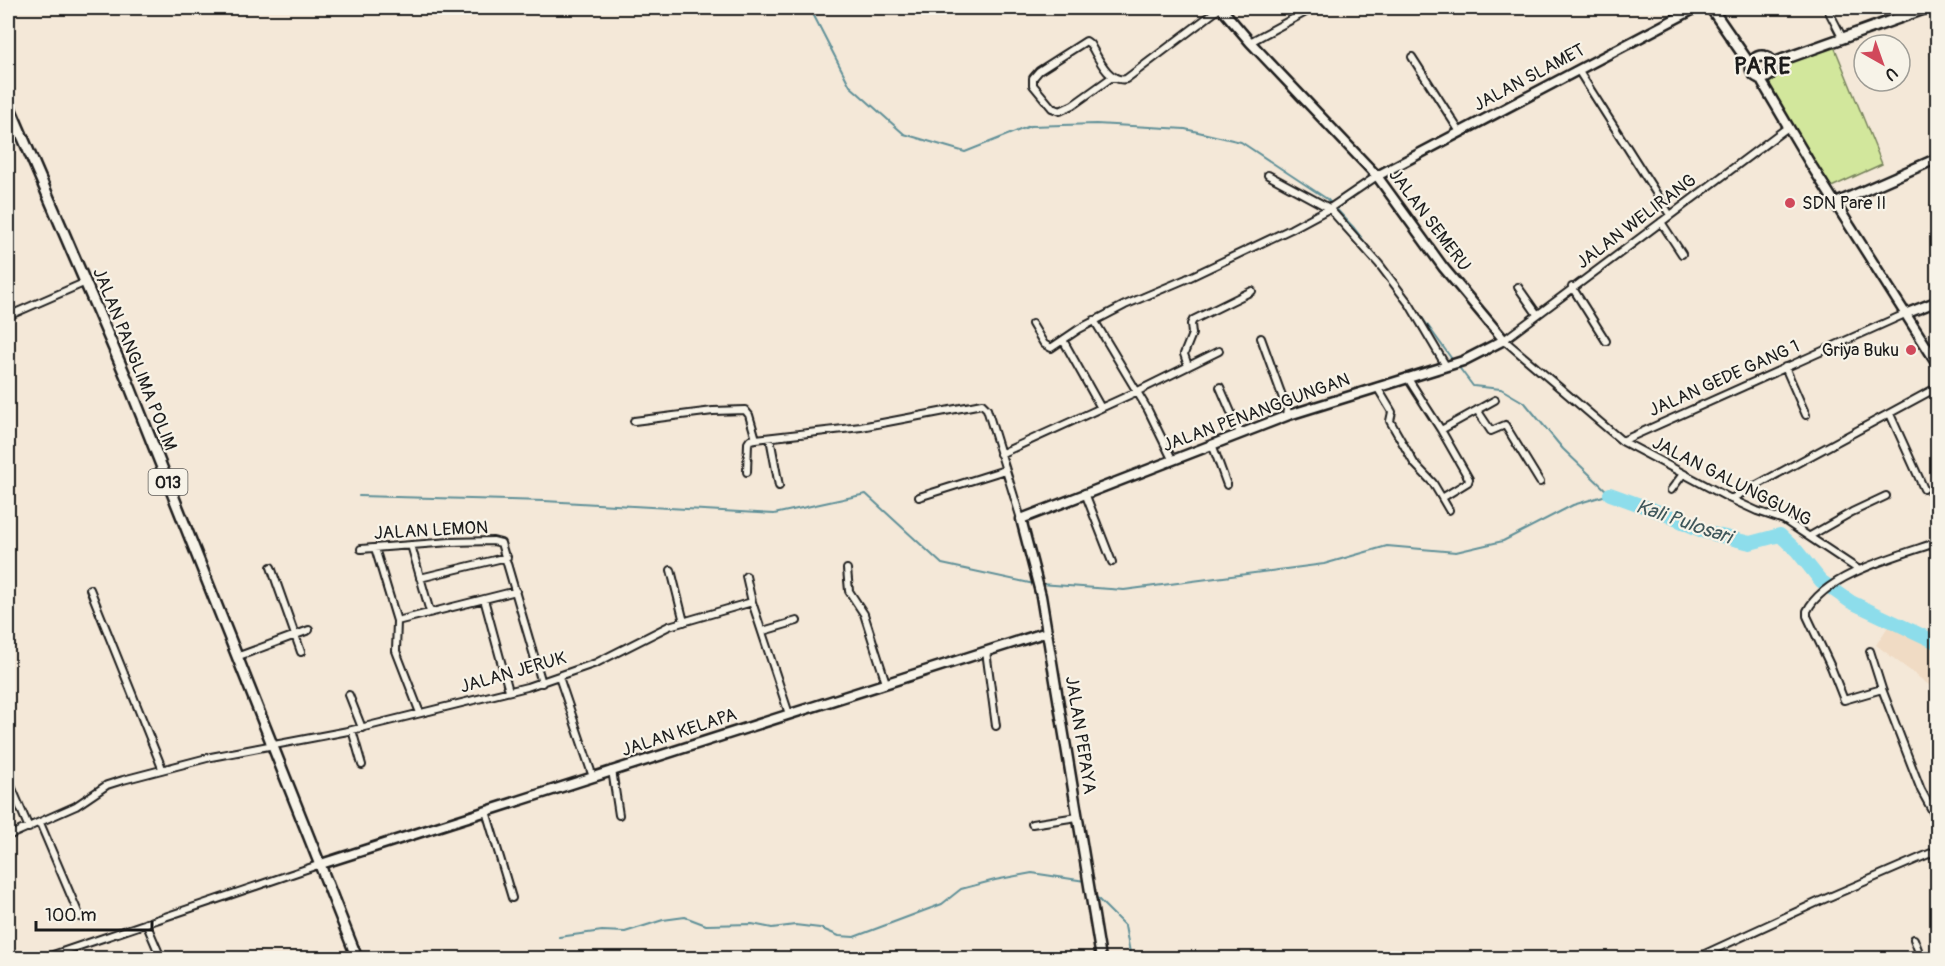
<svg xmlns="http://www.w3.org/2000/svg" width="1945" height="966" font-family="Pangolin,sans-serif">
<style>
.built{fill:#f0dbc4}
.green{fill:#d2e79c;stroke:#77825c;stroke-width:1.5}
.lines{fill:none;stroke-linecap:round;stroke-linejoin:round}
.stream{stroke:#609098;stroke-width:2}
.river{stroke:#8dddeb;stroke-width:14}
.street-casing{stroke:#1c1c1c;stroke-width:10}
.secondary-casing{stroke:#1c1c1c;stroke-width:13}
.primary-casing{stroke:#1c1c1c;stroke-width:14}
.street{stroke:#f7f3e8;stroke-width:6}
.secondary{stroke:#f7f3e8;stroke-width:8}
.primary{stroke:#f7f3e8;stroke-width:9}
.poi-dot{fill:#d1495b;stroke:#f7f3e8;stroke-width:2}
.labels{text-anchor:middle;stroke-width:4.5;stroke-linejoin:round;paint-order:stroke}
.shield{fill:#f7f3e8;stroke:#5e5c59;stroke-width:1.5}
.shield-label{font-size:16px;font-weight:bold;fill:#1c1c1c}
.street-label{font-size:18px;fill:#1c1c1c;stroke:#f7f3e8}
.poi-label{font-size:18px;fill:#1c1c1c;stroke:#f7f3e8;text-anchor:start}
.water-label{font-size:20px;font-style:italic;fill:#3e565a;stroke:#f7f3e8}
.district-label{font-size:24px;font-weight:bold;letter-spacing:1.5px;fill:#1c1c1c;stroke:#f7f3e8}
</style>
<rect width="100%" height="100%" fill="#f4e8d8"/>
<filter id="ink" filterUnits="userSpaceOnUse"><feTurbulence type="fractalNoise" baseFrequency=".0167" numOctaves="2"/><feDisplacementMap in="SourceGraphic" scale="12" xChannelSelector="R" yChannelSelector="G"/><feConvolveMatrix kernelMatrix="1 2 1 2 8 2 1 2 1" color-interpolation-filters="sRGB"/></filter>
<g filter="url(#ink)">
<!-- built -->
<path class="built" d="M1893 619 1937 638V691L1876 645Z"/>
<!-- green -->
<path class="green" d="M1832 41 1882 164 1827 189 1763 78 1770 75 1773 66Z"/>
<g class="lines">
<!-- stream -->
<path class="stream" d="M810 8 850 86 904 134 965 152 1030 126 1096 124 1185 129 1241 142 1327 199 1354 228 1401 289
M1413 305 1454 362
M1458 366 1473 386 1501 389 1525 403 1563 449 1610 494
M359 496 544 501 774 514 866 494 942 564 1034 584
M1040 584 1124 590 1324 564 1387 546 1456 552 1503 541 1573 505 1610 494
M1095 896 1125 926 1131 958
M559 937 602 931 625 932 663 920 685 917 706 925 752 924 772 928 795 925 820 928 839 936 854 937 942 904 961 889 995 880 1032 873 1085 881"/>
<!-- river -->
<path class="river" d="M1610 494 1665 514 1705 532 1750 543 1780 535 1797 551 1821 581 1851 602 1938 643"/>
<!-- street casing -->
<g class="street-casing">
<path id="street" d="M1827 8 1842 37
M1250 42 1313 8
M1412 57 1460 132
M1578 70 1670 215
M1112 77 1073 105 1060 111 1052 108 1033 85V78L1039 71 1086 41 1090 44C1098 57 1108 83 1126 79L1220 8
M1788 127 1504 340 1622 441 1731 499 1757 511 1784 520 1859 570
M1268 175 1329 208 1379 264 1410 305 1446 366
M1661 222 1682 254
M1518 287 1537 314
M1572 287 1606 341
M8 316 86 282
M1094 320 1148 410 1172 459
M1032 324 1044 344 1051 348 1079 329 1125 305 1186 279 1291 229 1330 208 1377 176
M1261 338 1289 415
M1063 340 1101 408
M1188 366 1184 354 1192 334 1191 324 1193 320 1252 291
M1785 367 1806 415
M1407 377 1441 430 1495 400
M1220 387 1240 433
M1377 387 1392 412 1390 421 1414 463 1433 483 1442 498
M1477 410 1491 431 1505 425 1540 482
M1890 414 1924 489
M634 421 713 411 745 410 749 415 756 439 861 427 982 404 987 409 1021 519
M1441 430 1469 479 1468 482 1442 498 1449 510
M1934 432 1938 430
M770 438 779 486
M1622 441 1905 314
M1212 444 1227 485
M1000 454 1136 392 1219 351
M747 472 748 443 750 440 756 439
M1671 490 1683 474
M1085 493 1112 562
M919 497 1005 470
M1731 499 1938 387
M1810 536 1852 512 1886 496
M1938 542C1901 555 1825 574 1807 611V616L1831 667 1844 700 1882 689 1921 790 1938 821
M411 545 430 612
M375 548 397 621
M361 549 450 542 493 541 501 543 542 683
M271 567 301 652
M847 569 849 591 864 614 886 683
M671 570 684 622
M746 576 752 602 789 714
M420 578 507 557
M90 589 162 768
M484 599 509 691
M763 631 797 621
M986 651 996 726
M1870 651 1882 689
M239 656 309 630
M559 677 593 777
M349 695 362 728
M420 713 396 651 397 621 516 591
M352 730 362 765
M612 770 619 815
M8 779 29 828
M486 811 512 898
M40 823 80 917
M1032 824 1077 817
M8 836 76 806 107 785 123 780 211 757 348 731 527 687 596 663 669 626 752 602
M146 923 161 958
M1914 939 1921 958
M44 958 321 864
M1696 958 1820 901 1938 850
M1934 958 1938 957"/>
</g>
<!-- secondary casing -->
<g class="secondary-casing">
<path id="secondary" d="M1759 77 1811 165 1938 365
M1377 176 1696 8
M1836 203 1938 158
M1905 314 1938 301
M321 864 1047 632
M1101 958 1041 596 1021 519 1289 415 1463 361 1504 340 1443 267 1377 176 1250 42 1221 8"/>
</g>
<!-- primary casing -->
<g class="primary-casing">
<path id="primary" d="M1711 8 1751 66
M1751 67a11 11 0 1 1 22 0a11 11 0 1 1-22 0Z
M1773 63 1927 8
M8 103 126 377 357 958"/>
</g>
<!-- street -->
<use href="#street" class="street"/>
<!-- secondary -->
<use href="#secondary" class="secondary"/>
<!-- primary -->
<use href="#primary" class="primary"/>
</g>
</g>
<!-- markers -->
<g class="poi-dot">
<circle cx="1790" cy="203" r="6"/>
<circle cx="1911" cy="350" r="6"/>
</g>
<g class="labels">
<!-- shield labels -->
<rect class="shield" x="148.5" y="469" width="39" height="26" rx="4.5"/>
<g class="shield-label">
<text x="168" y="488">013</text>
</g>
<!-- street labels -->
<g class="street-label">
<text transform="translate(1529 77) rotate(-28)" y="6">JALAN SLAMET</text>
<text transform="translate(1430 220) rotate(53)" y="6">JALAN SEMERU</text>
<text transform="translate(1636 221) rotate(-37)" y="6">JALAN WELIRANG</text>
<text transform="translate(135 359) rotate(68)" y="6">JALAN PANGLIMA POLIM</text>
<text transform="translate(1724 378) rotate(-24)" y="6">JALAN GEDE GANG 1</text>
<text transform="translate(1256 412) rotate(-20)" y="6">JALAN PENANGGUNGAN</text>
<text transform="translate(1732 481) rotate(27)" y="6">JALAN GALUNGGUNG</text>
<text transform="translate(431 530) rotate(-3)" y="6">JALAN LEMON</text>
<text transform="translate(513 672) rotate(-16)" y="6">JALAN JERUK</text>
<text transform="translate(679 732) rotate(-18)" y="6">JALAN KELAPA</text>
<text transform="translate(1081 735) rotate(81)" y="6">JALAN PEPAYA</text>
</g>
<!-- poi labels -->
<g class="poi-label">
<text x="1802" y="209">SDN Pare II</text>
<text x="1899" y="356" text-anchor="end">Griya Buku</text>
</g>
<!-- water labels -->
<g class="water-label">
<text transform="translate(1684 521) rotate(19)" y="7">Kali Pulosari</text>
</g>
<!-- district labels -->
<g class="district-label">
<text x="1763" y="74">PARE</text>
</g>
</g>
<!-- margin -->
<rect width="1945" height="966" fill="none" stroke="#f7f3e8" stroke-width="30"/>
<rect x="15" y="15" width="1915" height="936" fill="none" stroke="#1c1c1c" stroke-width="2" filter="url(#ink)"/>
<!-- north arrow -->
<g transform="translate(1882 63) rotate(140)"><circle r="28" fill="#f7f3e8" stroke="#9f9d96" stroke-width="1.5"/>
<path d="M0-4.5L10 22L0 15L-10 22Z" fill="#d1495b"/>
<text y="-9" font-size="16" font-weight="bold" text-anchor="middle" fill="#1c1c1c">U</text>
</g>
<!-- scale -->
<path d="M36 921v9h116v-9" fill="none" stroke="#1c1c1c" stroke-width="3"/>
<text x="45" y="921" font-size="18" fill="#1c1c1c" stroke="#f7f3e8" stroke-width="4.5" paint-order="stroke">100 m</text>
</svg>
